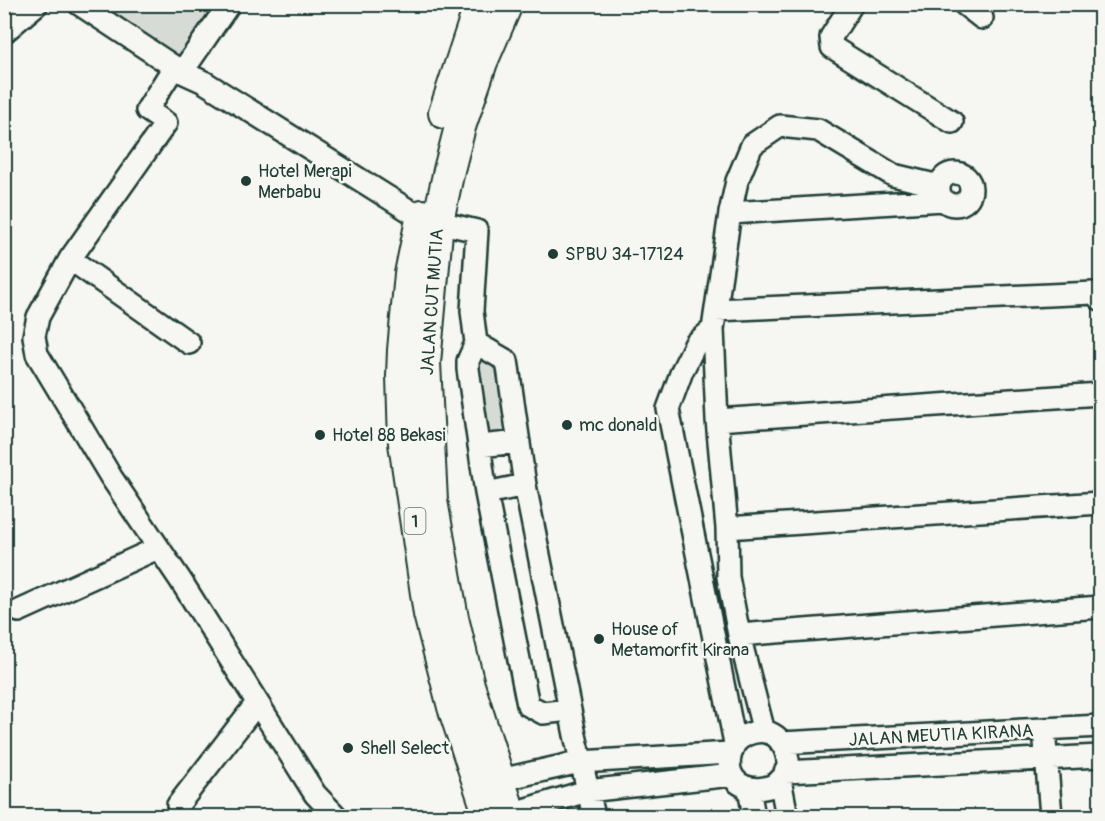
<svg xmlns="http://www.w3.org/2000/svg" width="1105" height="821" font-family="Pangolin,sans-serif">
<style>
.green{fill:#d6dbd6;stroke:#7a8c85;stroke-width:1.5}
.lines{fill:none;stroke-linecap:round;stroke-linejoin:round}
.minor-casing{stroke:#1f3d34;stroke-width:26}
.highway-casing{stroke:#1f3d34;stroke-width:34}
.minor{stroke:#f6f6f2;stroke-width:21}
.highway{stroke:#f6f6f2;stroke-width:30}
.poi-dot{fill:#1f3d34;stroke:#f6f6f2;stroke-width:2}
.labels{text-anchor:middle;stroke-width:5;stroke-linejoin:round;paint-order:stroke}
.shield{fill:#f6f6f2;stroke:#60746d;stroke-width:1.5}
.shield-label{font-size:16px;font-weight:bold;fill:#1f3d34}
.poi-label{font-size:18px;fill:#1f3d34;stroke:#f6f6f2;text-anchor:start}
.street-label{font-size:18px;fill:#1f3d34;stroke:#f6f6f2}
</style>
<rect width="100%" height="100%" fill="#f6f6f2"/>
<filter id="ink" filterUnits="userSpaceOnUse"><feTurbulence type="fractalNoise" baseFrequency=".0167" numOctaves="2"/><feDisplacementMap in="SourceGraphic" scale="12" xChannelSelector="R" yChannelSelector="G"/><feConvolveMatrix kernelMatrix="1 2 1 2 8 2 1 2 1" color-interpolation-filters="sRGB"/></filter>
<g filter="url(#ink)">
<!-- green -->
<path class="green" d="M93 5H226L182 68Z
M476 343 507 361 519 442 479 446Z"/>
<g class="lines">
<!-- minor casing -->
<g class="minor-casing">
<path id="minor" d="M79 4 182 72 204 82 421 218 477 231 472 311 476 343 468 361V369L486 493 528 705 543 713 569 710
M852 4 831 37 832 47 952 122
M964 4 982 18
M4 32 37 4
M174 67 147 110 166 123 70 259 38 317 34 336 37 354 111 477 181 581 315 794 336 816
M182 72 229 4
M939 189a16 16 0 1 1 32 0a16 16 0 1 1-32 0Z
M730 213 944 200
M70 259 189 343
M716 310 1094 293 1100 299
M713 329 696 343 682 371 668 409 735 743C704 806 812 801 783 745 772 725 748 730 735 743
M476 343 507 361 508 367 525 485 575 735 594 816
M717 420 1100 394
M479 446 519 442
M486 493 525 485
M727 528 1100 503
M19 611 158 548
M739 635 1100 607
M1044 729 1051 816
M764 732 739 635 728 577 727 528 717 420 713 329 730 213 737 181 752 145 780 126 818 130 893 175 939 186
M781 743 1100 726
M785 772 1100 756
M500 780 580 762 730 753
M780 780 787 816
M749 789 754 816
M178 805 257 703
M510 814 587 791 732 775"/>
</g>
<!-- highway casing -->
<g class="highway-casing">
<path id="highway" d="M507 4 482 62 460 127 449 170 438 221 425 363 432 501 453 618 469 685 511 816
M444 113 480 4
M422 215 410 274 403 350 402 376 404 443 429 614 453 707 489 816"/>
</g>
<!-- minor -->
<use href="#minor" class="minor"/>
<!-- highway -->
<use href="#highway" class="highway"/>
</g>
</g>
<!-- markers -->
<g class="poi-dot">
<circle cx="246" cy="181" r="6"/>
<circle cx="553" cy="254" r="6"/>
<circle cx="567" cy="425" r="6"/>
<circle cx="320" cy="435" r="6"/>
<circle cx="599" cy="639" r="6"/>
<circle cx="348" cy="748" r="6"/>
</g>
<g class="labels">
<!-- shield labels -->
<rect class="shield" x="404.5" y="508" width="21" height="26" rx="4.5"/>
<g class="shield-label">
<text x="415" y="527">1</text>
</g>
<!-- poi labels -->
<g class="poi-label">
<text x="258" y="177">Hotel Merapi<tspan x="258" dy="21">Merbabu</tspan></text>
<text x="565" y="260">SPBU 34-17124</text>
<text x="579" y="431">mc donald</text>
<text x="332" y="441">Hotel 88 Bekasi</text>
<text x="611" y="635">House of<tspan x="611" dy="21">Metamorfit Kirana</tspan></text>
<text x="360" y="754">Shell Select</text>
</g>
<!-- street labels -->
<g class="street-label">
<text transform="translate(432 302) rotate(-86)" y="6">JALAN CUT MUTIA</text>
<text transform="translate(941 735) rotate(-3)" y="6">JALAN MEUTIA KIRANA</text>
</g>
</g>
<!-- margin -->
<rect width="1105" height="821" fill="none" stroke="#f6f6f2" stroke-width="24"/>
<rect x="12" y="12" width="1081" height="797" fill="none" stroke="#1f3d34" stroke-width="2" filter="url(#ink)"/>
</svg>
